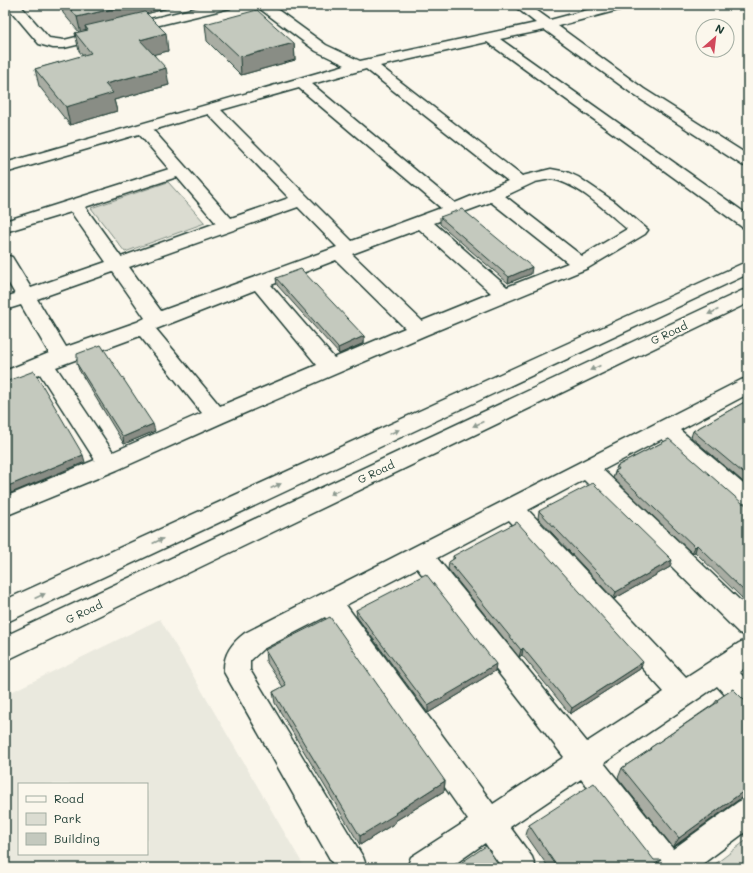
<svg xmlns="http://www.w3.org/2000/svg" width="753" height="873" font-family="Mali,sans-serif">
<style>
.built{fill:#eae9de;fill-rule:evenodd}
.green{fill:#dbdcd1;stroke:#7d8c82}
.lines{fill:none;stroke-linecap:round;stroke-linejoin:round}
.minor-casing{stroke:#1f3d34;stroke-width:3}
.tertiary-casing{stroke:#1f3d34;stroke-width:3}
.minor{fill:#fbf7ec;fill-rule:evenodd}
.tertiary{fill:#fbf7ec;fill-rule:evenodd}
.wall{fill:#a9ada3;stroke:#1f3d34}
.shaded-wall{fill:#898d85;stroke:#1f3d34}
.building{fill:#c4c9be;stroke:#1f3d34}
.oneway{fill:#8d9a90}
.labels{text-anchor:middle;stroke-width:4;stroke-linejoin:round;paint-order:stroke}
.street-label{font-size:11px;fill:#1f3d34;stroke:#fbf7ec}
</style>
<rect width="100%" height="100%" fill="#fbf7ec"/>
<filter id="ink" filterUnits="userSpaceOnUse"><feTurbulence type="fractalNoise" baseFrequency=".025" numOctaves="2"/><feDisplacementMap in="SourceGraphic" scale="8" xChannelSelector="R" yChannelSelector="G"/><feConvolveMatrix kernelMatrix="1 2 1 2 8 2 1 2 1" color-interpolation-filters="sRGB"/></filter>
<g filter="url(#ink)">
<!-- built -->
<path class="built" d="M160 619 305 868H5V695ZM19 784H147V854H19Z"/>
<!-- green -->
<path class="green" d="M168 182 205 223 125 252 91 208Z
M748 839V868H710Z"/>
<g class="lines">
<!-- minor casing -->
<g class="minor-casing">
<path id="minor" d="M6 5H20L49 38 64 40 208 5H232L230 8 64 48H53L39 44Z
M255 5H271L326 45 360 61 536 23 513 5H529L550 20 606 5H628L626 8 558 26 644 89 748 155V167L742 165 634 95 545 30 500 39 748 215V228L742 227 487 42 380 66 522 176 551 169 567 172 578 177 615 202 648 230 645 234 588 268 426 335 224 422 117 470 5 516V497L95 460 40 374 5 386V371L49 353 21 305 5 310V297L15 294 5 277V255L12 257 31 288 106 262 71 212 5 232V221L169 169 139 134 5 173V163L345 65 316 51ZM366 69 508 181 455 203 312 84ZM299 88 441 208 352 241 221 110ZM208 114 289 198 231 218 153 130ZM177 177 216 223 121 257 85 207ZM551 179C578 183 607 212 627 229L582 256 505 196 535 182ZM491 202 568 263 507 287 434 223ZM298 207 337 247 161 311 129 267ZM419 229 491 293 422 321 352 254ZM336 260 405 328 334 358 271 285ZM113 272 145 318 137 322 66 347 37 299ZM255 290 317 365 220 406 156 329ZM140 336 202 413 113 452 56 367Z
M748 378V394L680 430 748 488V511L740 508 662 439 603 470 748 608V636L739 633 584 480 528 510 686 677 739 643 748 639V666L739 672 748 681V713L738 709 717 686 604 763 673 849 738 802 748 797V830L697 868H650L581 779 510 827 532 857 536 868H502L485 843 449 868H407L411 857 468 820 325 617 263 649 250 661V670L363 857 367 868H335L224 672C223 654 232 643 245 633L741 380ZM509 520 664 692 587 742 437 558ZM417 568 564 757 493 804 346 605Z"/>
</g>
<!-- tertiary casing -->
<g class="tertiary-casing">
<path id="tertiary" d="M748 261V274L5 623V600Z
M748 289V303L5 661V636L741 291Z"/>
</g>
<!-- minor -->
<use href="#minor" class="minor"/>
<!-- tertiary -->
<use href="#tertiary" class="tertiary"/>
</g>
<!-- wall -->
<path class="wall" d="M61 5H179L146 14 168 51 154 54 169 85 114 100 117 111 70 125 39 86 35 69 83 56 79 51 75 33 79 32 63 13Z
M205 24 294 43 295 60 241 75 207 41Z
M440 217 531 274 508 283 440 224Z
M276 278 364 336V343L339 354 277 285Z
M77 364 155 431 124 444 79 370Z
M748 400V486L691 437 693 431Z
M669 439 748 595 743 599 695 552 692 553 613 478 617 466Z
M539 511 670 567 614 599 538 518Z
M453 556 640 669 570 714 522 655 519 657 448 569 449 562 453 560Z
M356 610 495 671 464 690 463 692 428 713 357 617Z
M265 650 445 781 444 791 395 821V823L360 845 275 703 273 692 283 687 266 661Z
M733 689 748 793 673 847 618 778 622 768 648 751 650 748 714 704 717 700Z
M529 825 656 868H549L526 835Z"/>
<!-- shaded-wall -->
<path class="shaded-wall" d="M129 5H179L88 30 85 26 87 33 81 34 77 17Z
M166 33 168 51 144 57 140 40Z
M294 43 295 60 241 75 240 57Z
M166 68 169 85 114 100 117 111 70 125 66 107 105 84Z
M532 267 531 274 508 283 509 277Z
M364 336V343L339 354 338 348Z
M153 424 155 431 124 444 123 437Z
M83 455 85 462 11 493 8 486Z
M697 545 695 552 692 553 695 547Z
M672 560 670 567 614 599 616 592Z
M748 591V595L743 599 746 593Z
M523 648 522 655 519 657 521 650Z
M643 662 640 669 570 714 572 708Z
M496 664 495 671 464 690 463 692 428 713V706L463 684Z
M445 781 444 791 395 821V823L360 845V836L395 813Z
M748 788V793L673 847 679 838Z
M661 860 656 868H650Z"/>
<!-- building -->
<path class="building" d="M67 5H129L77 17Z
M257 10 294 43 240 57 205 24Z
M145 12 166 33 140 40 166 68 105 84 113 93 66 107 35 69 91 53 75 33 88 30 85 26Z
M462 209 532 267 509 277 440 217Z
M301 269 364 336 338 348 276 278Z
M101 345 153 424 123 437 77 364V354Z
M34 371 83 455 8 486 5 480V382Z
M748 400V477L693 431Z
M669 439 742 503 748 505V591L746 593 697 545 695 547 615 471 619 469 617 466Z
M593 483 672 560 616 592 539 511Z
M517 522 643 662 572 708 523 648 521 650 449 562 455 558 453 556Z
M426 574 496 664 463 684 464 685 428 706 356 610Z
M330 617 445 781 395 813 396 814 360 836 273 692 286 685 265 650Z
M733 689 744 700 748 701V788L679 838 622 768 651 749 650 748 718 702 717 700Z
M594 783 654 860H661L650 868H558L529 825Z
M486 846 501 868H453Z"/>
<!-- one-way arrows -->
<defs><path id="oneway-solid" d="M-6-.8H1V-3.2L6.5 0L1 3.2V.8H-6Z"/></defs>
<g class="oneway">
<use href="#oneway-solid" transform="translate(713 312) rotate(155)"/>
<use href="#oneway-solid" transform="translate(595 368) rotate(155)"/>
<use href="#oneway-solid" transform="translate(478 424) rotate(155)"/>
<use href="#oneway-solid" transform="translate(394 432) rotate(-25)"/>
<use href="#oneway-solid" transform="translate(276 486) rotate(-25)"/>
<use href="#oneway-solid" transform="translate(335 492) rotate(155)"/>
<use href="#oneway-solid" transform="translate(158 541) rotate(-25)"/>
<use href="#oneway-solid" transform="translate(40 596) rotate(-25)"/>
</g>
</g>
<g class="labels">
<!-- street labels -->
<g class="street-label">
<text transform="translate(669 333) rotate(-25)" y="4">G Road</text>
<text transform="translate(376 472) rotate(-25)" y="4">G Road</text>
<text transform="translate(84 612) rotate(-25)" y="4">G Road</text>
</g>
</g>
<!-- margin -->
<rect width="753" height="873" fill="none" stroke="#fbf7ec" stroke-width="20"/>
<rect x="10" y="10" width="733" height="853" fill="none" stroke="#1f3d34" stroke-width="1.5" filter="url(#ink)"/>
<!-- legend -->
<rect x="18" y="783" width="130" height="72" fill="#fbf7ec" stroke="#a3ada2"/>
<rect x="26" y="796" width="20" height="6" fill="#fbf7ec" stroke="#a3ada2"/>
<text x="54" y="803" font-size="12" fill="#1f3d34">Road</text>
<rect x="26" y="813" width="20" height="12" fill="#dbdcd1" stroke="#a3ada2"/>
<text x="54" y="823" font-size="12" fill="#1f3d34">Park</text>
<rect x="26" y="833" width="20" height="12" fill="#c4c9be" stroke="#a3ada2"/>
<text x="54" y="843" font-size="12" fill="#1f3d34">Building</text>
<!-- north arrow -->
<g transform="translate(715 38) rotate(28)"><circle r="19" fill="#fbf7ec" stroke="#a3ada2"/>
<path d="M0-3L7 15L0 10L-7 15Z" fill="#d1495b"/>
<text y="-6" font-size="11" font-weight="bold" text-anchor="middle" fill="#1f3d34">N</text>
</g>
</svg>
